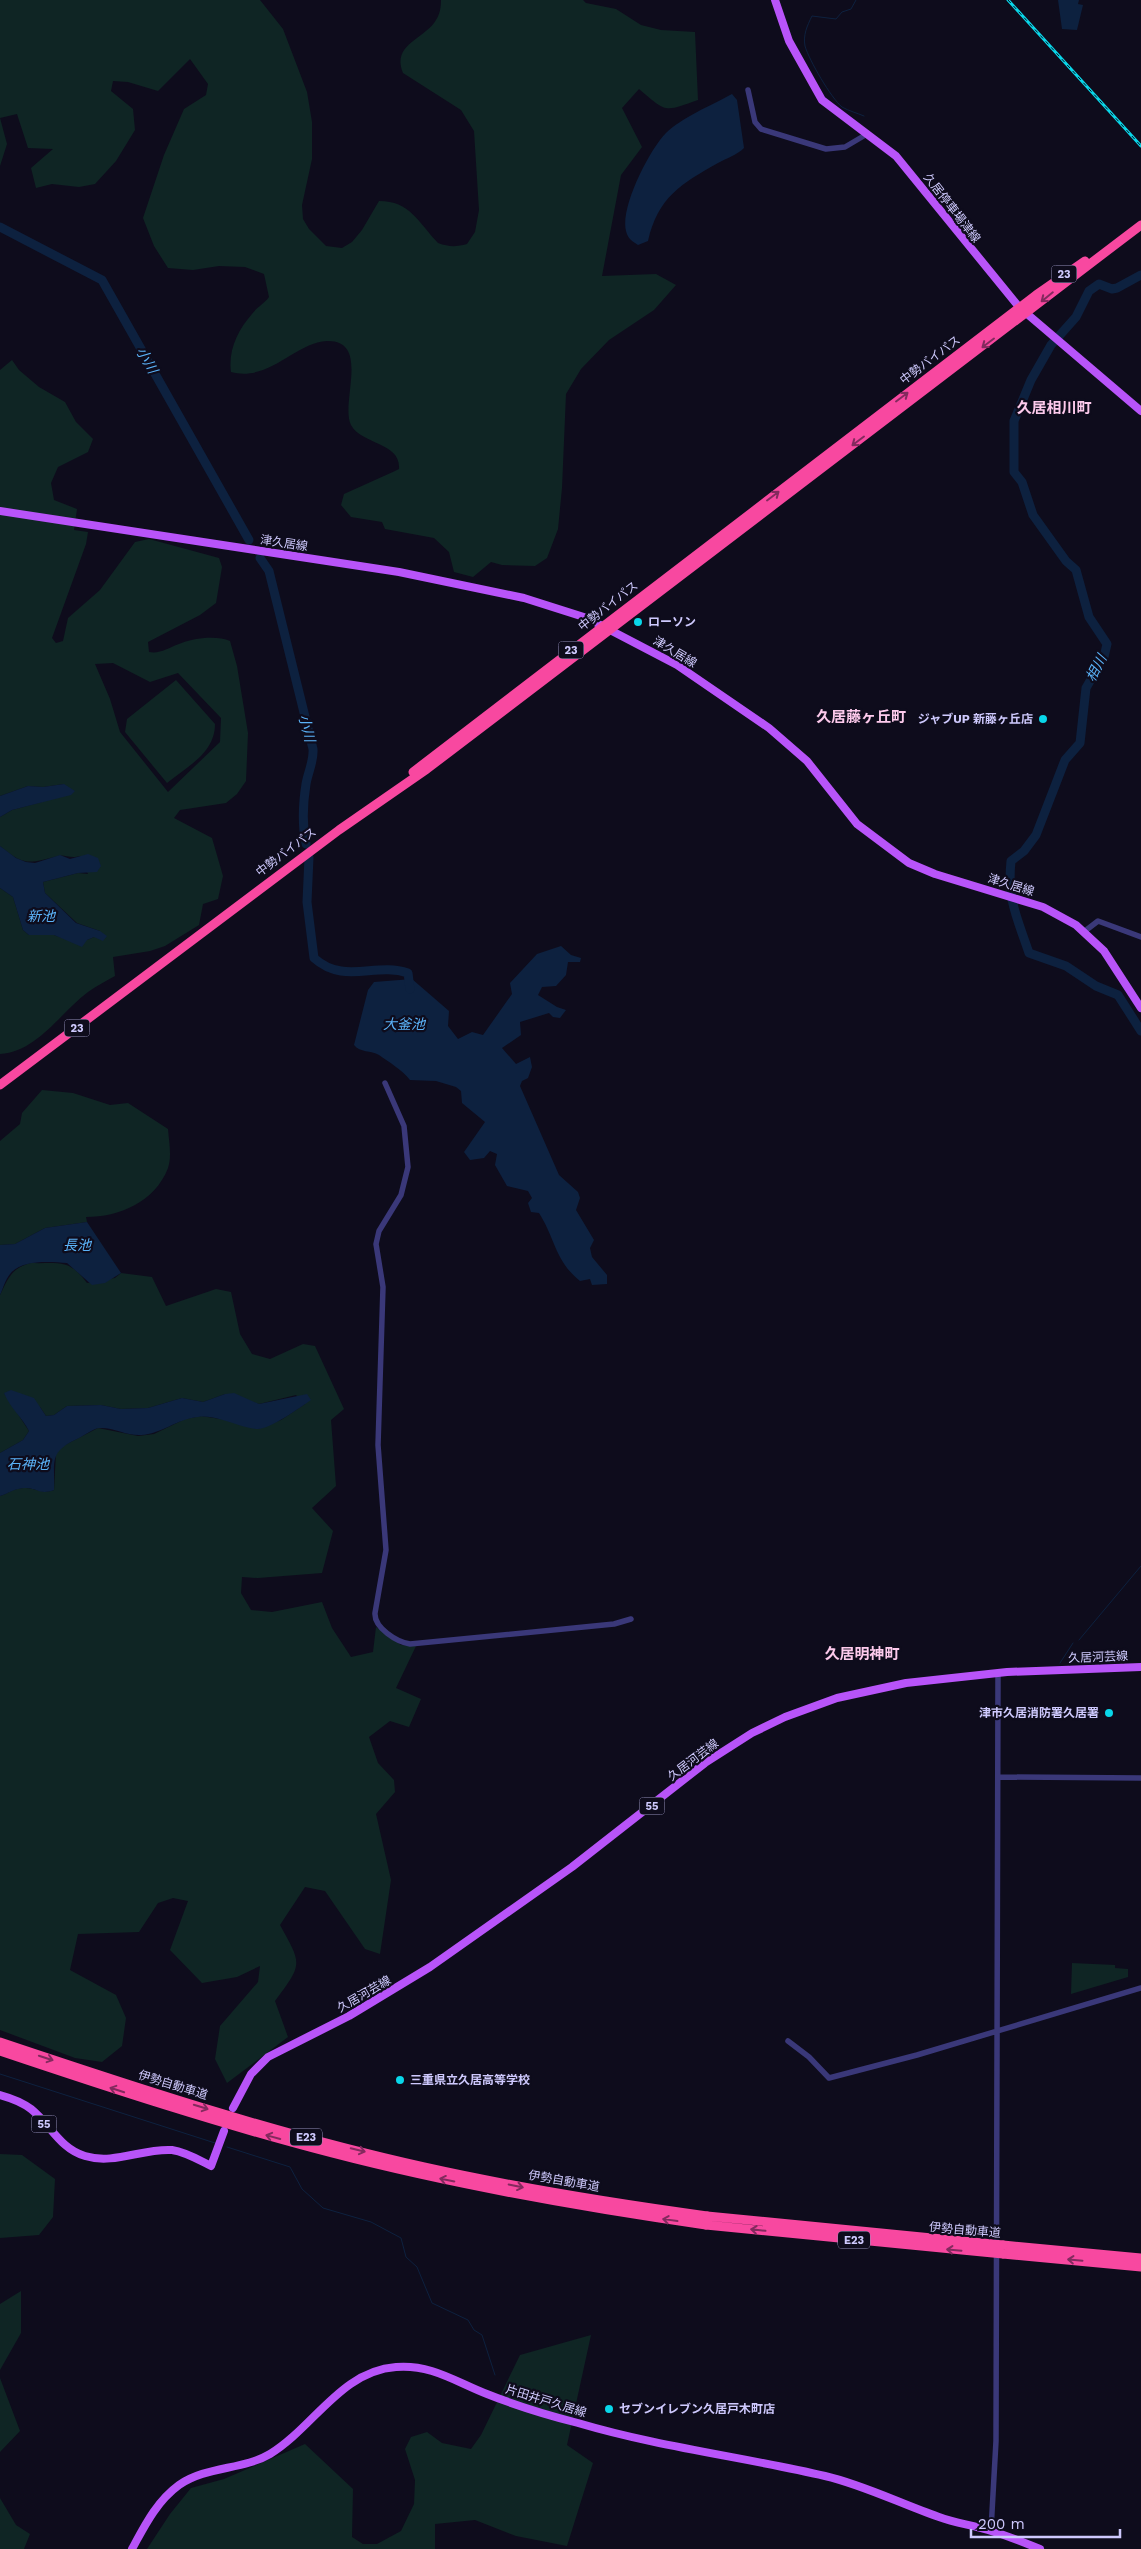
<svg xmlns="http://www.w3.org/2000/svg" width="1141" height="2549" font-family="'Work Sans','Noto Sans JP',sans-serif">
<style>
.green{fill:#0f2524;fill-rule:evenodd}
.water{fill:#0d213f}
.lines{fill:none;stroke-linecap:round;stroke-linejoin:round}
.stream{stroke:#0d213f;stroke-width:1}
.river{stroke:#0d213f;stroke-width:9}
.minor{stroke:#3a3879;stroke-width:5.5}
.major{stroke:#b854f9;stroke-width:8}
.highway{stroke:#f848a0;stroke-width:9}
.rail-casing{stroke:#09d7e9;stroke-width:3}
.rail{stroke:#0e0c1c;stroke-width:1;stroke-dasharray:4;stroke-linecap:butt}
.highway-bridge{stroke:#f848a0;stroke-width:9}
.oneway{stroke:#832a5e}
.poi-dot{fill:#09d7e9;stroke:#0e0c1c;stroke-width:2}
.labels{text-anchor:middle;stroke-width:4.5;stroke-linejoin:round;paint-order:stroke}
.shield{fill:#0e0c1c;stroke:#9490ba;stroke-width:1}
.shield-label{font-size:11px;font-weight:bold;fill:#cec9fd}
.street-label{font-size:12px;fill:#cec9fd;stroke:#0e0c1c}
.poi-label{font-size:12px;font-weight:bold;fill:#cec9fd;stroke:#0e0c1c;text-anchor:start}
.water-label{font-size:14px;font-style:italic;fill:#5bb3f9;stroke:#0e0c1c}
.quarter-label{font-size:15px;font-weight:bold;fill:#fdcaec;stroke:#0e0c1c}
</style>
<rect width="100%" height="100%" fill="#0e0c1c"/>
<!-- green -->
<path class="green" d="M0 0H260L283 29 307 92 312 122V159L302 205 303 219 309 229 326 246 342 248 352 242 362 230 379 201C410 201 418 222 438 243 449 247 456 247 467 244L475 232 479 210 474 131 461 110 403 73C391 44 425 39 436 20 440 14 441 7 441 0H583L586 3 616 9 641 25 661 30 695 32 698 100C664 112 667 113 639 89L622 108 642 147 621 175 602 276 656 274 676 285 654 310 609 340 581 369 566 394 562 488 558 529 547 558 535 566 502 565 491 562 473 577 454 572 449 552 434 538 385 529 382 522 351 517 341 505 344 494 395 471 399 469C401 442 362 445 351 425 340 403 371 340 327 341 294 343 270 382 231 372 228 350 238 330 252 314 257 307 264 304 269 297L264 274 245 267 219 266 193 270 168 268 154 246 143 218 164 155 184 109 206 95 208 84 190 59 158 91 128 82 113 81 111 91 133 109 135 130 116 161 95 184 79 187 52 184 36 188 31 168 53 149 28 148 17 114 0 118 7 144 0 166Z
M12 360 19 370 39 387 65 402 76 422 93 439 88 452 58 467 51 483 54 500 77 509 74 530 88 532 86 544 52 638 56 643 63 641 68 618 100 590 135 542 149 539 219 558 222 567 216 603 200 615 148 642 149 652C160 654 168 648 179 644 192 638 217 635 230 641L237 666 248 733 246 781 237 794 226 803 180 810 174 818 212 838 223 876 218 899 203 904 199 925 165 946 150 951 113 957 115 976C106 981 96 986 88 992 60 1013 37 1052 0 1054V888L13 897 23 930 29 935H54L65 939 87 940 94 937 100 931 77 923 45 893 43 882 78 873 88 874 80 856C70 859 64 854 58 856 29 863 25 867 0 846V817L12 810 42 802 64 784 43 787 28 786 0 796V370ZM113 663 150 682 178 673 221 718 220 742 168 792 120 732 110 699 95 664Z
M176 680 215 724C215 753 188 766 167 783L125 732 127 719Z
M42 1090 73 1093 110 1105 128 1103 168 1129C169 1142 172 1156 168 1168 155 1202 119 1217 86 1217L87 1222 45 1228 15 1244 0 1245V1141L20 1124 22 1113Z
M31 1263C58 1264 69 1258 87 1283L115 1278 121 1273 152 1277 166 1306 216 1289 231 1292 240 1334 252 1354 270 1359 303 1344 315 1346 344 1409 331 1420 336 1486 312 1508 333 1531 322 1573 258 1578 242 1577 241 1593 251 1610 272 1612 322 1602 332 1628 351 1657 373 1652 376 1627 401 1645 416 1646 396 1688 421 1699 409 1727 390 1721 369 1737 378 1763 394 1780 395 1792 376 1814 391 1880 380 1954 365 1949 325 1891 305 1887 280 1925C302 1965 303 1963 275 2001L288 2037 227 2083 215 2059 220 2026 258 1982 260 1966 237 1977 202 1983 170 1950 188 1901 173 1898 158 1903 139 1932 78 1934 70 1970 116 1995 126 2018 122 2046 102 2062 75 2058 0 2030V1496C9 1493 16 1487 26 1488 38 1489 42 1494 54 1490L56 1453 63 1446 98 1428 138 1436 154 1434 185 1419 201 1416 227 1420 258 1429 281 1420 305 1404 296 1395 259 1404 225 1394 203 1402 182 1398 148 1408 121 1409 101 1405 67 1406 54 1415 46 1416 40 1407 4 1393 29 1431 23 1440 0 1453V1295C8 1279 11 1268 31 1263Z
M1072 1963 1115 1965V1968L1128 1969V1977L1071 1994Z
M0 2154 22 2155 55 2179 53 2217 39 2235 0 2238Z
M21 2291V2333L0 2370V2304Z
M591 2335 567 2445 593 2463 567 2546 516 2536 475 2520 435 2524V2549H147L170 2514 191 2488 224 2479 305 2444 353 2489 352 2537 363 2544H377L401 2531 414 2504 415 2480 405 2449 411 2437 427 2432 442 2443 471 2449 481 2435 520 2355Z
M0 2378 20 2431 0 2452Z
M0 2498 16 2525 30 2534 24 2549H0Z"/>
<!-- water -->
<path class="water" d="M1058 0H1079L1078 4 1083 5 1077 30 1062 29Z
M732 94 737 100 744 148C737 155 727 158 718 163 681 184 658 197 648 241L638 245C632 241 628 239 626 231 620 208 649 150 666 133 681 118 712 105 732 94Z
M64 784 75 791 71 795 12 810 0 817V796L28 786 43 787Z
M0 846 16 858 26 862 35 863 60 855 70 859 88 854 98 858 101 866 97 872 78 873 43 882 45 893 76 923 100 931 107 936 103 941 94 937 87 940 82 947 54 935H29L23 930 13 897 0 888Z
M561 946 571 955 581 958 580 962H568L566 975 556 986 542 987 538 995 557 1007 566 1010 560 1018 553 1017 549 1013 520 1022 521 1035 502 1048 516 1064 530 1057 532 1067 528 1078 522 1081 520 1086 559 1175 578 1192 580 1198 576 1210 594 1240 590 1248 592 1257 607 1275V1284L592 1285 590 1279 580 1281C555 1261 555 1238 539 1213L531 1212 528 1203 532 1198 528 1191 507 1186 495 1165 497 1154 490 1151 484 1158 470 1160 464 1152 485 1122 462 1103 461 1091 456 1087 436 1081 410 1080C402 1070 389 1062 379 1055 371 1050 360 1053 354 1045L368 990 374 982 412 979 449 1011 448 1026 458 1039 472 1032 483 1035 512 994 510 983 537 954Z
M87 1222 121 1273 105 1283 92 1285 67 1263C50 1262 22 1259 10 1274 5 1280 3 1289 0 1295V1245L15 1244 45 1228Z
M11 1390 34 1398 46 1416 54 1415 67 1406 101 1405 121 1409 148 1408 182 1398 203 1402 225 1394 234 1393 259 1404 307 1394 311 1400C301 1407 270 1429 258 1429 241 1429 217 1414 198 1417 177 1419 161 1434 141 1435 127 1436 113 1427 99 1428 93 1429 85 1435 79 1438 48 1452 55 1461 54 1490 40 1495 39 1489 27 1488 17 1487 9 1493 0 1496V1453L23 1440 29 1431C22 1417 10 1408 4 1393Z"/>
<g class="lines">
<!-- stream -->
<path class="stream" d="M856 0 851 9 842 12 836 19 812 16C807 26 803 35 805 46 809 60 831 98 842 107 849 111 857 113 864 116
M1079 1640 1141 1566
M1060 1663 1073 1643
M0 2074 215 2143
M227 2147 290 2167 302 2189 323 2208 371 2222 401 2238 406 2257 417 2267 432 2303 468 2320 474 2330 482 2335 495 2375"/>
<!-- river -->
<path class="river" d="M0 227 102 280 249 540
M1141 275 1117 288 1112 289 1099 284 1089 291 1076 317 1051 345 1031 380 1014 421V472L1022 482 1033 515 1066 561 1076 570 1089 617 1107 644 1104 657 1086 688 1080 743 1065 760 1036 835 1024 851 1011 861C1007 900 1017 917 1029 953L1066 966 1096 986 1118 995 1141 1031
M260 558 269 571 313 749C314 761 308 772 306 784 303 803 302 825 306 844
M309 857 307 902 314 958C344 985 375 962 408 973L410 989"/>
<!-- minor -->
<path class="minor" d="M748 90 755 122 761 129 826 149 845 147 867 134
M1085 931 1098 921 1141 937
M385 1083 404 1126 408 1167 401 1195 379 1231 376 1244 383 1287 378 1445 386 1550 375 1613C374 1628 397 1642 410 1644L614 1624 631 1619
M999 1777 1141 1778
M788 2041 809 2057 829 2078 917 2055 1141 1988
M991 2530 996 2441 998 1673"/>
<!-- major -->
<path class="major" d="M775 0 789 41 822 100 896 156 1019 307 1141 411
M0 511 399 572 524 598 587 618 677 665 769 728 807 761 857 824 909 863 935 874 1043 907 1076 925 1104 951 1141 1008
M0 2095C11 2098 22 2102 31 2109 50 2124 60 2149 85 2156 114 2165 143 2148 172 2150 186 2152 199 2160 211 2166L224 2131
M233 2108 251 2074 268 2057 349 2016 430 1967 572 1867 705 1763 752 1733 785 1717 837 1698 906 1683 1007 1672 1141 1667
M132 2549C145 2525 157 2501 179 2485 206 2466 243 2470 270 2454 314 2427 341 2371 396 2367 431 2364 456 2382 487 2394 517 2406 547 2415 578 2423 659 2447 743 2457 825 2476 864 2485 901 2504 939 2517 955 2523 972 2525 988 2530 1005 2535 1023 2542 1040 2549"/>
<!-- highway -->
<path class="highway" d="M413 772 1036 295 1085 261
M0 1085 339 830 427 769 1141 225
M0 2042C140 2089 280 2135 424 2167 518 2188 612 2203 707 2216
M0 2051C110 2088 220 2124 332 2153 455 2185 580 2207 706 2225
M1003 2245 1141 2258
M1003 2254 1141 2267"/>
<!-- rail casing -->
<g class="rail-casing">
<path id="rail" d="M1008 0 1141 146"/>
</g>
<!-- rail -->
<use href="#rail" class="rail"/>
<!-- highway-bridge -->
<path class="highway-bridge" d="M707 2216 1003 2245
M706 2225 1003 2254"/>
</g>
<!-- one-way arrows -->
<defs><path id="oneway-shaft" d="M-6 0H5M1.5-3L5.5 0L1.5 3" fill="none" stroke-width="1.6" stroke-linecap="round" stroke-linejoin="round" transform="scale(1.25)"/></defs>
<g class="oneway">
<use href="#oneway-shaft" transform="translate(1047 297) rotate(141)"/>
<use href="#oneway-shaft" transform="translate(988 343) rotate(143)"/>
<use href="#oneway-shaft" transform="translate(902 397) rotate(-37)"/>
<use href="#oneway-shaft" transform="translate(858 441) rotate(143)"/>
<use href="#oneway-shaft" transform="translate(773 496) rotate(-37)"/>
<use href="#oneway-shaft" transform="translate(46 2058) rotate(18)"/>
<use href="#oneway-shaft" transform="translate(117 2090) rotate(-162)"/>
<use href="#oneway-shaft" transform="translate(201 2107) rotate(17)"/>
<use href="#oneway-shaft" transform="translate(273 2137) rotate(-165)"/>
<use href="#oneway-shaft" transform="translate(358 2150) rotate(14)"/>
<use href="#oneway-shaft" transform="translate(447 2180) rotate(-169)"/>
<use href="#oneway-shaft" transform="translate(516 2186) rotate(12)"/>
<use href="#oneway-shaft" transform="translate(670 2220) rotate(-172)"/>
<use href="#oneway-shaft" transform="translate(758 2230) rotate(-174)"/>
<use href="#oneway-shaft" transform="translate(954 2250) rotate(-175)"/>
<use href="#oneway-shaft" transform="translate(1075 2260) rotate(-175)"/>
</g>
<!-- markers -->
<g class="poi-dot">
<circle cx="638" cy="622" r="5"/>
<circle cx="1043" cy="719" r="5"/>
<circle cx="1109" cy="1713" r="5"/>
<circle cx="400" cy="2080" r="5"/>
<circle cx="609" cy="2409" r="5"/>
</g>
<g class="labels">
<!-- shield labels -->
<g class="shield">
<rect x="1051.5" y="265.5" width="25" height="17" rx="4"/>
<rect x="558.5" y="641.5" width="25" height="17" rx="4"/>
<rect x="64.5" y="1019.5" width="25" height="17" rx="4"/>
<rect x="639.5" y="1797.5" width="25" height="17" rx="4"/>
<rect x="31.5" y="2115.5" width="25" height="17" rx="4"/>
<rect x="290" y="2128.5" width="32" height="17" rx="4"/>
<rect x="838" y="2231.5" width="32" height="17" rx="4"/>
</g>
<g class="shield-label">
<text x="1064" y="278">23</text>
<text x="571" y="654">23</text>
<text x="77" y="1032">23</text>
<text x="652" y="1810">55</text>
<text x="44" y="2128">55</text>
<text x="306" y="2141">E23</text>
<text x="854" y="2244">E23</text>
</g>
<!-- street labels -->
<g class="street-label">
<text transform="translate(952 208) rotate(52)" y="4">久居停車場津線</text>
<text transform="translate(930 360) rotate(-37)" y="4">中勢バイパス</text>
<text transform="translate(284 543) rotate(8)" y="4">津久居線</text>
<text transform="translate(608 606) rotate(-38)" y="4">中勢バイパス</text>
<text transform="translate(675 652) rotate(31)" y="4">津久居線</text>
<text transform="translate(286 852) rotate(-37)" y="4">中勢バイパス</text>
<text transform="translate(1011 885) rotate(17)" y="4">津久居線</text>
<text transform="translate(1098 1657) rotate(-2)" y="4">久居河芸線</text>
<text transform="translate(693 1760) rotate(-37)" y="4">久居河芸線</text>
<text transform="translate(364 1994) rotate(-30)" y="4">久居河芸線</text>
<text transform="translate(173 2085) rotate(17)" y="4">伊勢自動車道</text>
<text transform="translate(564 2181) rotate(10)" y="4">伊勢自動車道</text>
<text transform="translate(965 2230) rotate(5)" y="4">伊勢自動車道</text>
<text transform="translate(546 2401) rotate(17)" y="4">片田井戸久居線</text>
</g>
<!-- poi labels -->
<g class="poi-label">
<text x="648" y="626">ローソン</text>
<text x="1033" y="723" text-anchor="end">ジャブUP 新藤ヶ丘店</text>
<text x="1099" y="1717" text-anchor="end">津市久居消防署久居署</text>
<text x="410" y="2084">三重県立久居高等学校</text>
<text x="619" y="2413">セブンイレブン久居戸木町店</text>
</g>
<!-- water labels -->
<g class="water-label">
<text transform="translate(147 360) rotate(60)" y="5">小川</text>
<text transform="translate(1096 668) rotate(-63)" y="5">相川</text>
<text transform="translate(307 728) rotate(76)" y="5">小川</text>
<text x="41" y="921">新池</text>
<text x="404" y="1029">大釜池</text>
<text x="77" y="1250">長池</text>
<text x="28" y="1469">石神池</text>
</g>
<!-- quarter labels -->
<g class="quarter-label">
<text x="1054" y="413">久居相川町</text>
<text x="861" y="722">久居藤ヶ丘町</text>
<text x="862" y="1659">久居明神町</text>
</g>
</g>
<!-- scale -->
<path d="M971 2529v8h149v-8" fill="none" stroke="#cec9fd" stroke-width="2.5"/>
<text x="978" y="2529" font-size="15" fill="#cec9fd" stroke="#0e0c1c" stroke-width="4" paint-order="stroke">200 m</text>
</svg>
